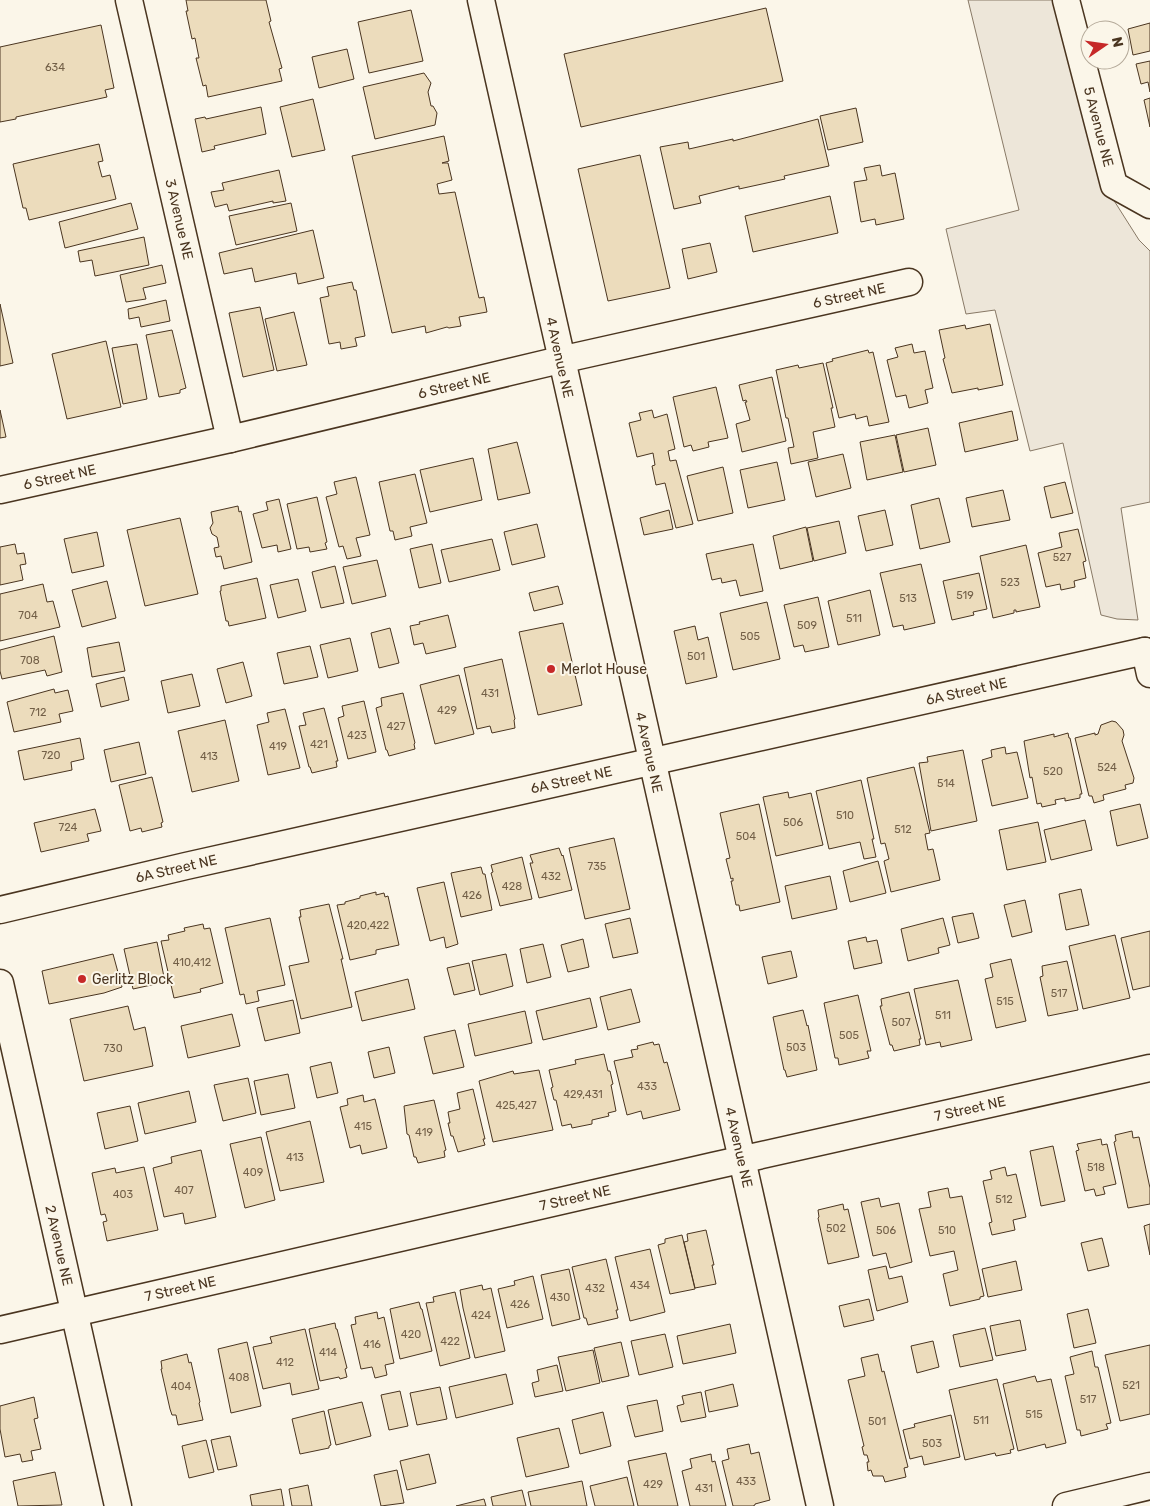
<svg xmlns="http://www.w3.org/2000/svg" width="1150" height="1506" font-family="Rubik,sans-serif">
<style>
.green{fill:#ede6d9;stroke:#887966}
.building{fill:#ecdcbc;stroke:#4a3520}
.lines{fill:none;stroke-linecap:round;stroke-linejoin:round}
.street-casing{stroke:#4a3520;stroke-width:29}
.street{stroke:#fbf6e9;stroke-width:26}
.poi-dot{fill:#c62828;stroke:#fbf6e9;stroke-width:2}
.labels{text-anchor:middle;stroke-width:4;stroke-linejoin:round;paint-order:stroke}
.number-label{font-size:11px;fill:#725f47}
.street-label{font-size:14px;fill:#4a3520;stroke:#fbf6e9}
.poi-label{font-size:14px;fill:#4a3520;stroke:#fbf6e9;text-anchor:start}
</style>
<rect width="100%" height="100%" fill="#fbf6e9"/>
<!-- green -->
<path class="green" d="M968 0H1053L1106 188 1139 240 1150 251V502L1121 508 1138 620 1117 619 1101 615 1063 443 1030 451 995 310 966 314 946 229 1019 210Z"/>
<!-- building -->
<path class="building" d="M186 0H266L271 21 269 22 282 68 279 69 282 81 208 97 206 85 203 86 196 58H199L195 38 192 39 186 11H188Z
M766 8 783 81 581 127 564 54Z
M411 10 423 61 369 73 358 22Z
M1150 23V51L1133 55 1128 29Z
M101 25 114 88 105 90 107 97 16 117V119L0 122V47Z
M347 49 354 79 319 88 312 57Z
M1150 61V92L1148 82 1141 84 1136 64Z
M424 73 431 83 428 92 431 106H433L437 113 435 125 375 139 363 87Z
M1150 98V127L1144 100Z
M313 99 325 150 292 157 280 107Z
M261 107 266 134 214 146 215 149 202 152 195 119 205 117 206 119Z
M856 108 863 142 828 150 820 116Z
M818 119 829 166 784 176 785 179 739 189V186L699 196 701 203 674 209 660 147 688 142 689 149 733 139V141Z
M444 136 449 161 442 163H448L452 180 437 184 439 194 455 192 479 298 484 297 487 312 459 317 461 326 449 328 447 327 426 333 425 326 392 333 352 156Z
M99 144 103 161 98 162 102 177 110 175 116 199 29 220 26 208H23L13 164Z
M640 155 670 288 608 301 578 169Z
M880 165 882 176 895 173 904 219 876 225 875 219 861 222 854 182 867 180 864 168Z
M279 170 286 201 273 203V201L229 211 227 204 215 207 211 192 224 190 222 183Z
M830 196 838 233 753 252 745 216Z
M131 203 138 229 65 248 59 222Z
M291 203 297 231 236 245 229 216Z
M313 230 324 278 298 284 296 273 255 282 252 268 224 274 219 253Z
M144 237 149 265 95 276 92 260 80 262 78 251Z
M710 243 717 272 688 279 682 249Z
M162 265 166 283 143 288 146 299 126 302 120 275Z
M352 282 354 290H356L365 336 355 338 357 346 341 349 340 342 329 344 320 298 329 296 327 287Z
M166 300 170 321 141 327 139 317 129 319 128 309Z
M0 304 13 363 0 366Z
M260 307 274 370 243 377 229 313Z
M294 312 307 365 277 371 265 319Z
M990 324 1003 385 978 390V388L952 393 943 359 945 358 939 330 965 325 966 329Z
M172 330 186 388 180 390V393L159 397 146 335Z
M106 341 121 407 67 419 52 354Z
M137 344 147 399 123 404 112 348Z
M912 344 914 353 925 351 933 388 925 390 928 403 909 408 906 395 896 397 887 360 898 357 895 348Z
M868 350 869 353 873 352 889 422 869 426 867 416 856 419 855 414 839 418 826 363 833 361 832 359Z
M823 363 833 408H831L835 427 813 432 818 458 791 464 788 448 794 447 788 418H786L776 370 798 365 799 368Z
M772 377 786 441 742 452 736 424 750 420 745 402H747L746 400 743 401 739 385Z
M716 387 728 438 708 442 709 447 693 451 691 445 684 447 673 397Z
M0 410 6 437 0 438Z
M652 410 654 418 667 414 675 449 668 451 670 461 676 460 693 524 676 528 665 483 656 485 652 466 655 465 653 453 637 457 629 423 641 420 639 413Z
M1012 411 1018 440 965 452 959 423Z
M928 428 936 465 904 472 896 435Z
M895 435 903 472 867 480 860 442Z
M517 442 530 493 498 500 488 449Z
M843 454 851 488 816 497 808 462Z
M473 458 482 500 430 512 420 470Z
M777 462 785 500 748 508 740 470Z
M723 467 733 513 698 521 687 476Z
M415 474 427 523 410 527 412 536 395 540 393 531H390L379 482Z
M356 477 370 535 356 538 361 556 347 559 343 546 339 547 326 497 337 494 334 482Z
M1065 482 1073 513 1051 518 1044 487Z
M1003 490 1010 520 972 527 966 498Z
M317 497 327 542 325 543 327 549 310 552 309 547 297 549 287 504Z
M939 498 950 542 920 549 911 505Z
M279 499 291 549 278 552 277 545 262 548 253 514 268 510 266 502Z
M238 506 239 512 241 511 252 562 224 569 221 556 216 557 214 548 219 547 217 537 212 534 210 528 213 523 211 512Z
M669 510 673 529 644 535 640 518Z
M885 510 893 545 866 551 858 516Z
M180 518 198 594 145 606 127 530Z
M839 521 846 553 814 561 807 528Z
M537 524 545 557 512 565 504 532Z
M806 527 813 561 780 569 773 536Z
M1078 529 1086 561 1083 562 1086 578 1074 581 1075 587 1061 590 1060 584 1046 587 1038 553 1062 547 1059 533Z
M97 532 104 566 72 573 64 539Z
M492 539 500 570 449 582 441 550Z
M15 544 17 554 24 553 26 564 20 565 23 580 0 585V547Z
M432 544 441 583 419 588 410 549Z
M753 544 763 591 740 596 736 580 722 583 721 578 712 580 706 554Z
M1026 545 1040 607 1016 612V610H1014V613L993 618 980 556Z
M377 560 386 596 352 604 343 567Z
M921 564 935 623 904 630 903 625 893 627 880 573Z
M335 566 344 603 321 608 312 572Z
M979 573 987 609 973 612 974 615 952 620 943 581Z
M257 578 266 618 229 626 228 621H226L220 591H221V586Z
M298 579 306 611 278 618 270 585Z
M107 581 116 618 82 627 72 590Z
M43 584 47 602 53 601 60 627 0 641V594Z
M558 586 563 604 534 611 529 593Z
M870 590 880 635 838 645 828 601Z
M818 597 829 647 805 652 803 645 794 647 784 605Z
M767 602 780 659 733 670 720 613Z
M448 615 456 647 426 654 423 643 414 645 410 626 420 624 419 622Z
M563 623 582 705 538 715 519 632Z
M695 626 698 640 708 637 717 677 686 684 674 631Z
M390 628 399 663 379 668 371 633Z
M54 636 62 672 47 676 45 670 2 679 0 671V650Z
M350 638 358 671 328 678 320 645Z
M119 642 125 671 92 677 87 648Z
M310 646 318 677 284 684 277 653Z
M502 659 515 719 514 720 515 728 492 733 490 726 477 729 464 668Z
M243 662 252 696 226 703 217 669Z
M192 674 200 706 168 713 161 681Z
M459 675 474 734 435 744 420 685Z
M124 677 129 700 101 707 96 684Z
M54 689 55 693 68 690 73 711 59 714 61 722 14 732 7 702Z
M403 693 415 743 414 744 415 749 389 756 387 750H386L376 708 382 706 381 698Z
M364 701 376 752 348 759 338 718 344 716 342 706Z
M324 708 338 761H336L337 767 312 773 310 767H309L299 726 306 725 303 713Z
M285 709 300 768 268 775 257 725 269 722 267 713Z
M225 720 239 781 192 792 178 731Z
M1112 721 1116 722 1123 730 1124 735 1122 741 1134 778 1133 783 1125 785 1126 789 1103 795 1104 800 1094 803 1092 796H1089L1075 738 1095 733V735L1098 734 1101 725Z
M1068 733 1069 738H1070L1082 794H1080V798L1065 801V798L1055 800 1056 804 1042 807 1041 803 1037 804 1032 777 1030 778 1024 741 1054 734V737Z
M80 738 84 759 71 762 72 770 24 780 18 751Z
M139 742 146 774 111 782 104 750Z
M1005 747 1006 754 1017 752 1028 798 992 806 982 760 992 757 991 750Z
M963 750 977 821 931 831 919 763 928 762 927 757Z
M914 767 930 833 925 834 928 850 933 849 940 880 891 892 884 861 889 859 885 843 881 844 867 778Z
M152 777 163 822 161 823 162 827 142 832 141 828 130 831 119 785Z
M861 780 874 839H872L876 857 864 859 860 842 829 849 816 791Z
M788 792 789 798 811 793 823 845 776 856 763 797Z
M759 804 780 902 740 911 739 905H736L731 881H733V878L731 879 726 859 730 858 720 813Z
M1140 804 1148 838 1117 846 1110 811Z
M95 809 101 831 87 834 89 841 41 852 34 823Z
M1085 820 1092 850 1051 860 1044 830Z
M1038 822 1046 862 1007 870 999 830Z
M614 838 630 909 585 919 569 848Z
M559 848 562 856 563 855 572 890 539 898 530 863H533L530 855Z
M522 857 532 899 500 906 491 873 493 872 491 865Z
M878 861 886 893 850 902 843 871Z
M481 867 483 874H485L492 910 461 917 451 873Z
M830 876 837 909 792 919 785 886Z
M444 882 458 944 446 948 444 937 430 941 417 888Z
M1081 889 1089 925 1066 930 1059 894Z
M376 892V895L384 893 385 897 388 896 399 945 376 950V954L350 960 337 905 345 904V902L360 898V896Z
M1025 900 1032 932 1012 937 1004 905Z
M329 904 343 959H341L352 1007 301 1019 289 966 309 962 299 917H301L300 910Z
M973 913 979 938 958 943 952 917Z
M270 918 285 985 257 991 259 1001 246 1004 244 994 240 995 225 928Z
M630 918 638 953 613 958 605 924Z
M943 918 950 945 938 948 939 953 908 961 901 929Z
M203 924 204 929 210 928 223 983 200 989 201 992 174 998 161 941 169 940 168 935 185 931 184 928Z
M1150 931V986L1133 990 1121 938Z
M1115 935 1130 998 1083 1009 1069 946Z
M866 937 867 942 877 940 882 963 854 969 848 941Z
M583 939 589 967 568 972 561 945Z
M157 942 165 982 133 989 124 949Z
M543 944 551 977 527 983 520 949Z
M791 951 797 977 768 984 762 957Z
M113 954 122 987 104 993 49 1004 42 971Z
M506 954 513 986 480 995 472 961Z
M1011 959 1026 1021 996 1028 985 979 993 977 990 964Z
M1067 961 1078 1010 1048 1016 1040 977 1043 976 1042 966Z
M469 963 475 990 454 995 447 968Z
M408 979 415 1009 362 1021 355 992Z
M958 980 972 1040 941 1047 940 1042 926 1045 914 989Z
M631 989 640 1022 608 1030 600 997Z
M909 992 921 1039H919L920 1045 894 1051 892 1045H890L880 1006H882L881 999Z
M858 995 871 1051H867L869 1058 839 1065 838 1058H835L824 1003Z
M590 998 597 1027 543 1040 536 1011Z
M293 1000 300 1033 265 1041 257 1008Z
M128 1006 134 1030 145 1027 153 1066 84 1081 70 1019Z
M803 1010 807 1026 808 1025 817 1070 787 1077 785 1070H784L773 1017Z
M525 1011 532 1043 475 1056 468 1024Z
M232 1014 240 1046 188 1058 181 1026Z
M455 1030 464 1067 433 1074 424 1037Z
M653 1042 654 1045 659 1044 664 1063 667 1062 680 1110 643 1119 641 1111 627 1115 614 1061 633 1057 631 1050 638 1049 637 1046Z
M389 1047 395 1073 374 1078 368 1052Z
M604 1054 608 1071H610L613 1084 611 1085 616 1111 608 1113 609 1116 592 1120V1124L572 1128 571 1124 562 1126 556 1100H554L551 1088 553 1087 549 1070 576 1064 575 1060Z
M331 1062 338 1093 317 1098 310 1067Z
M539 1070 553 1130 493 1142 479 1081 513 1071 514 1074Z
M288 1074 295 1108 261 1115 254 1081Z
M248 1078 256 1113 223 1121 214 1085Z
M473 1089 485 1139H483L485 1145 458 1152 453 1136H451L448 1123H450L448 1112 460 1109 457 1093Z
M189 1091 196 1122 145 1134 138 1103Z
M363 1095 364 1102 375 1099 387 1148 362 1154 360 1145 350 1148 340 1107 348 1105 347 1099Z
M434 1100 446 1150 444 1151 445 1157 418 1163 416 1157H414L409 1135 407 1134 404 1106Z
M130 1106 138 1141 105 1149 97 1113Z
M310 1121 324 1182 280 1191 266 1132Z
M1132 1131 1133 1138 1139 1137 1150 1188V1204L1128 1208 1114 1142 1116 1141 1115 1135Z
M261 1137 275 1200 245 1208 230 1144Z
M1101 1139 1102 1145 1107 1144 1116 1184 1103 1187 1105 1194 1096 1196 1094 1189 1085 1191 1076 1151 1079 1150 1077 1144Z
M1053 1146 1065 1201 1041 1206 1030 1151Z
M201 1150 216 1217 185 1224 183 1213 164 1217 153 1168 172 1163 171 1157Z
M144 1167 158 1230 107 1241 103 1222 107 1221 105 1214 101 1215 92 1173 115 1168 116 1173Z
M1005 1167 1007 1176 1016 1174 1026 1217 1013 1220 1015 1230 992 1235 989 1223 992 1222 983 1181 992 1179 990 1171Z
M948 1188 950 1198 962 1196 984 1296 980 1297V1299L950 1306 943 1274 958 1270 954 1251 930 1256 919 1209 931 1207 928 1192Z
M879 1198 881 1207 899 1203 912 1262 890 1268 886 1253 873 1256 861 1202Z
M843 1204 844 1210 848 1209 859 1257 828 1264 818 1218 819 1217 818 1210Z
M1150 1224V1255L1144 1226Z
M706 1230 714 1265H712L716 1284 695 1288 684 1242 688 1241 687 1234Z
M682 1235 695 1289 670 1294 658 1245 665 1243V1239Z
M1102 1238 1109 1266 1088 1271 1081 1243Z
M650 1249 665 1312 630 1321 615 1257Z
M606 1259 618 1310H616L618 1318 588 1325 586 1318H584L572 1267Z
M1016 1261 1022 1290 988 1297 982 1269Z
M886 1266 889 1279 902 1276 908 1302 877 1311 868 1270Z
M569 1269 580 1319 552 1326 541 1275Z
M533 1276 543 1319 507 1328 498 1289 515 1285 514 1281Z
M482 1285 483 1290 491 1288 505 1351 475 1358 463 1308 460 1290Z
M455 1292 470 1358 440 1366 426 1303 434 1302 433 1297Z
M869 1299 874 1320 844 1327 839 1306Z
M419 1302 421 1309H422L432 1351 400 1359 390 1309Z
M1088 1309 1096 1343 1074 1348 1067 1314Z
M377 1312 378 1319 384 1317 394 1363 385 1365 387 1375 375 1378 372 1367 361 1369 351 1325 356 1324 355 1317Z
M1020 1320 1026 1350 996 1356 990 1326Z
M335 1323 336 1329H337L347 1368 345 1369 347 1377 340 1379 339 1377 320 1381 309 1329Z
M730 1324 736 1353 683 1364 677 1336Z
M985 1328 993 1360 960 1367 953 1335Z
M305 1329 319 1389 292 1395 290 1383 263 1389 253 1347 272 1343 270 1337Z
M665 1334 673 1367 639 1375 631 1341Z
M933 1341 939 1367 917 1373 911 1346Z
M247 1342 261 1406 231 1413 218 1349Z
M621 1342 629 1376 602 1382 594 1348Z
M1150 1345V1414L1120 1421 1105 1355Z
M593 1350 600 1383 566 1391 558 1357Z
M1092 1351 1095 1367H1098L1111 1423 1106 1424 1108 1429 1081 1436 1080 1430H1077L1065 1376 1074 1374 1070 1357Z
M187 1354 189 1363 191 1362 200 1402 199 1403 203 1420 178 1425 176 1415H172L170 1409 161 1369H162L161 1361Z
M878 1354 882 1372 884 1371 908 1467 904 1468 906 1477 885 1482 883 1476H873L871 1470 868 1471 867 1462H869L867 1455H864L862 1447 864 1446 848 1380 865 1376 861 1358Z
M557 1365 563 1391 535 1397 532 1383 539 1381 537 1370Z
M506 1374 513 1404 456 1418 449 1387Z
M1035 1376 1037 1382 1051 1379 1066 1443 1046 1448 1045 1444 1018 1451 1003 1384Z
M997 1379 1014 1449 1010 1450 1011 1453 996 1456 995 1453 965 1460 949 1390Z
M733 1384 738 1406 709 1412 705 1391Z
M440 1387 447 1419 417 1425 410 1393Z
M400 1391 408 1426 389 1430 381 1395Z
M701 1392 706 1417 681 1422 677 1406 684 1404 682 1396Z
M34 1397 38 1418 34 1419 41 1449 31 1451 33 1460 22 1462 20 1454 5 1457 0 1429V1406Z
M657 1400 663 1431 635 1437 627 1406Z
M362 1402 371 1436 336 1445 328 1410Z
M324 1411 331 1445 329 1446V1448L300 1454 292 1419Z
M603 1412 611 1446 580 1454 572 1420Z
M951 1415 960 1457 924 1465 922 1456 910 1459 903 1430 915 1427 914 1424Z
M559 1428 569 1467 526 1477 517 1438Z
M230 1436 237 1466 218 1470 211 1440Z
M206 1440 214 1472 189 1478 182 1446Z
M749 1444 751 1454 759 1452 770 1500 755 1504V1505L753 1506H733L722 1461 729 1459 727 1449Z
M666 1453 678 1506H638L628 1461Z
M429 1454 436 1483 407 1490 400 1461Z
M711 1454 712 1462 715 1461 726 1506H690L682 1471 692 1468 690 1459Z
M397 1470 404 1503 381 1506 374 1475Z
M55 1472 62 1505 18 1506 13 1481Z
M627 1477 634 1506H595L590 1486Z
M582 1481 587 1506H531L528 1492Z
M308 1485 312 1506H292L289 1489Z
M281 1489 284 1506H252L250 1495Z
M522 1490 526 1506H493L491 1497Z
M484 1499 486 1506H456Z"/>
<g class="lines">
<!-- street casing -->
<g class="street-casing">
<g id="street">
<path id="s1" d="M129 0 230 439"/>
<path id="s2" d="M481 0C590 503 708 1004 820 1506"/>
<path id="s3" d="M1066 0 1114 185 1150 205"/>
<path id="s4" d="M0 490 230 439 560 360 909 282"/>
<path d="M1145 651 1150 674"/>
<path id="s5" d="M0 910 186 866 1145 651"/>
<path id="s6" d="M0 983 118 1506"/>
<path id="s7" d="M0 1330 713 1166 1150 1068"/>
<path d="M1066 1506 1150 1486"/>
</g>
</g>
<!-- street -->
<use href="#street" class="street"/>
</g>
<!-- markers -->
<g class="poi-dot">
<circle cx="551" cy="669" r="5"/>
<circle cx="82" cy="979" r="5"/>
</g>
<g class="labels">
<!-- number labels -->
<g class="number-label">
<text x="55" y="71">634</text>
<text x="1062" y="561">527</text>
<text x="1010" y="586">523</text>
<text x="965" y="599">519</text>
<text x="908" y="602">513</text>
<text x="28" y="619">704</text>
<text x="854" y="622">511</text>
<text x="807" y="629">509</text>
<text x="750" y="640">505</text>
<text x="696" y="660">501</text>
<text x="30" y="664">708</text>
<text x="490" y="697">431</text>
<text x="447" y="714">429</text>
<text x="38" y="716">712</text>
<text x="396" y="730">427</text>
<text x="357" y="739">423</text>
<text x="319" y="748">421</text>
<text x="278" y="750">419</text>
<text x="51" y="759">720</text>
<text x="209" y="760">413</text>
<text x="1107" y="771">524</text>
<text x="1053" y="775">520</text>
<text x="946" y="787">514</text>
<text x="845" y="819">510</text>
<text x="793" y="826">506</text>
<text x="68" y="831">724</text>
<text x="903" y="833">512</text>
<text x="746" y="840">504</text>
<text x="597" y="870">735</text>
<text x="551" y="880">432</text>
<text x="512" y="890">428</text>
<text x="472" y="899">426</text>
<text x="368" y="929">420,422</text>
<text x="192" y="966">410,412</text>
<text x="1059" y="997">517</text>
<text x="1005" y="1005">515</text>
<text x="943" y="1019">511</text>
<text x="901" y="1026">507</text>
<text x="849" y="1039">505</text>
<text x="796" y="1051">503</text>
<text x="113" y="1052">730</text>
<text x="647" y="1090">433</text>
<text x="583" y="1098">429,431</text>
<text x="516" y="1109">425,427</text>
<text x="363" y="1130">415</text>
<text x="424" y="1136">419</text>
<text x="295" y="1161">413</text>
<text x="1096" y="1171">518</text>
<text x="253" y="1176">409</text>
<text x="184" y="1194">407</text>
<text x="123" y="1198">403</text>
<text x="1004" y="1203">512</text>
<text x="836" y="1232">502</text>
<text x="886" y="1234">506</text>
<text x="947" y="1234">510</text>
<text x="640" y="1289">434</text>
<text x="595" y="1292">432</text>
<text x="560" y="1301">430</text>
<text x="520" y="1308">426</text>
<text x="481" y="1319">424</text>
<text x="411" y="1338">420</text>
<text x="450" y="1345">422</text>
<text x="372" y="1348">416</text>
<text x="328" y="1356">414</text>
<text x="285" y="1366">412</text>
<text x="239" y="1381">408</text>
<text x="1131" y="1389">521</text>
<text x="181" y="1390">404</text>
<text x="1088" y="1403">517</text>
<text x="1034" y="1418">515</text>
<text x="981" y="1424">511</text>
<text x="877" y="1425">501</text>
<text x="932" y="1447">503</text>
<text x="746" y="1485">433</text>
<text x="653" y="1488">429</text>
<text x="704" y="1492">431</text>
</g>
<!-- street labels -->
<g class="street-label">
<text dy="5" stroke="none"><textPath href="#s3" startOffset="131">5 Avenue NE</textPath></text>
<text dy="5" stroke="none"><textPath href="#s1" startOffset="225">3 Avenue NE</textPath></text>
<text dy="5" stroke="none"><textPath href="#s4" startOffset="871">6 Street NE</textPath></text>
<text dy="5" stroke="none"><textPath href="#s2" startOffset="366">4 Avenue NE</textPath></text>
<text dy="5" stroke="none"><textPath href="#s4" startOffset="466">6 Street NE</textPath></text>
<text dy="5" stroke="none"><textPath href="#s4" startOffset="61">6 Street NE</textPath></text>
<text dy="5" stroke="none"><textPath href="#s5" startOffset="991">6A Street NE</textPath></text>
<text dy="5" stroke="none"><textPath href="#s2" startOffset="771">4 Avenue NE</textPath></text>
<text dy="5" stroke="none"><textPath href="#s5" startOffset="586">6A Street NE</textPath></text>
<text dy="5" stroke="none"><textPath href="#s5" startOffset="181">6A Street NE</textPath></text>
<text dy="5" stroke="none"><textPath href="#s7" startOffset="995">7 Street NE</textPath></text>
<text dy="5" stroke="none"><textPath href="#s2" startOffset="1176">4 Avenue NE</textPath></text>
<text dy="5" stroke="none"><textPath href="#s7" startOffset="590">7 Street NE</textPath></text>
<text dy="5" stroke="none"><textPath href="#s6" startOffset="269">2 Avenue NE</textPath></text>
<text dy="5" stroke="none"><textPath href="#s7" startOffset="185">7 Street NE</textPath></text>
</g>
<!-- poi labels -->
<g class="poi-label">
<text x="561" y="674">Merlot House</text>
<text x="92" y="984">Gerlitz Block</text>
</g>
</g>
<!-- north arrow -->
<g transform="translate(1105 45) rotate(77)"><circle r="24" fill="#fbf6e9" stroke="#b4a999"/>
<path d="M0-4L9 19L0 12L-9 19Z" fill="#c62828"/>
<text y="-8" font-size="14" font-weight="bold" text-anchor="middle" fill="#4a3520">N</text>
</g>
</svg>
